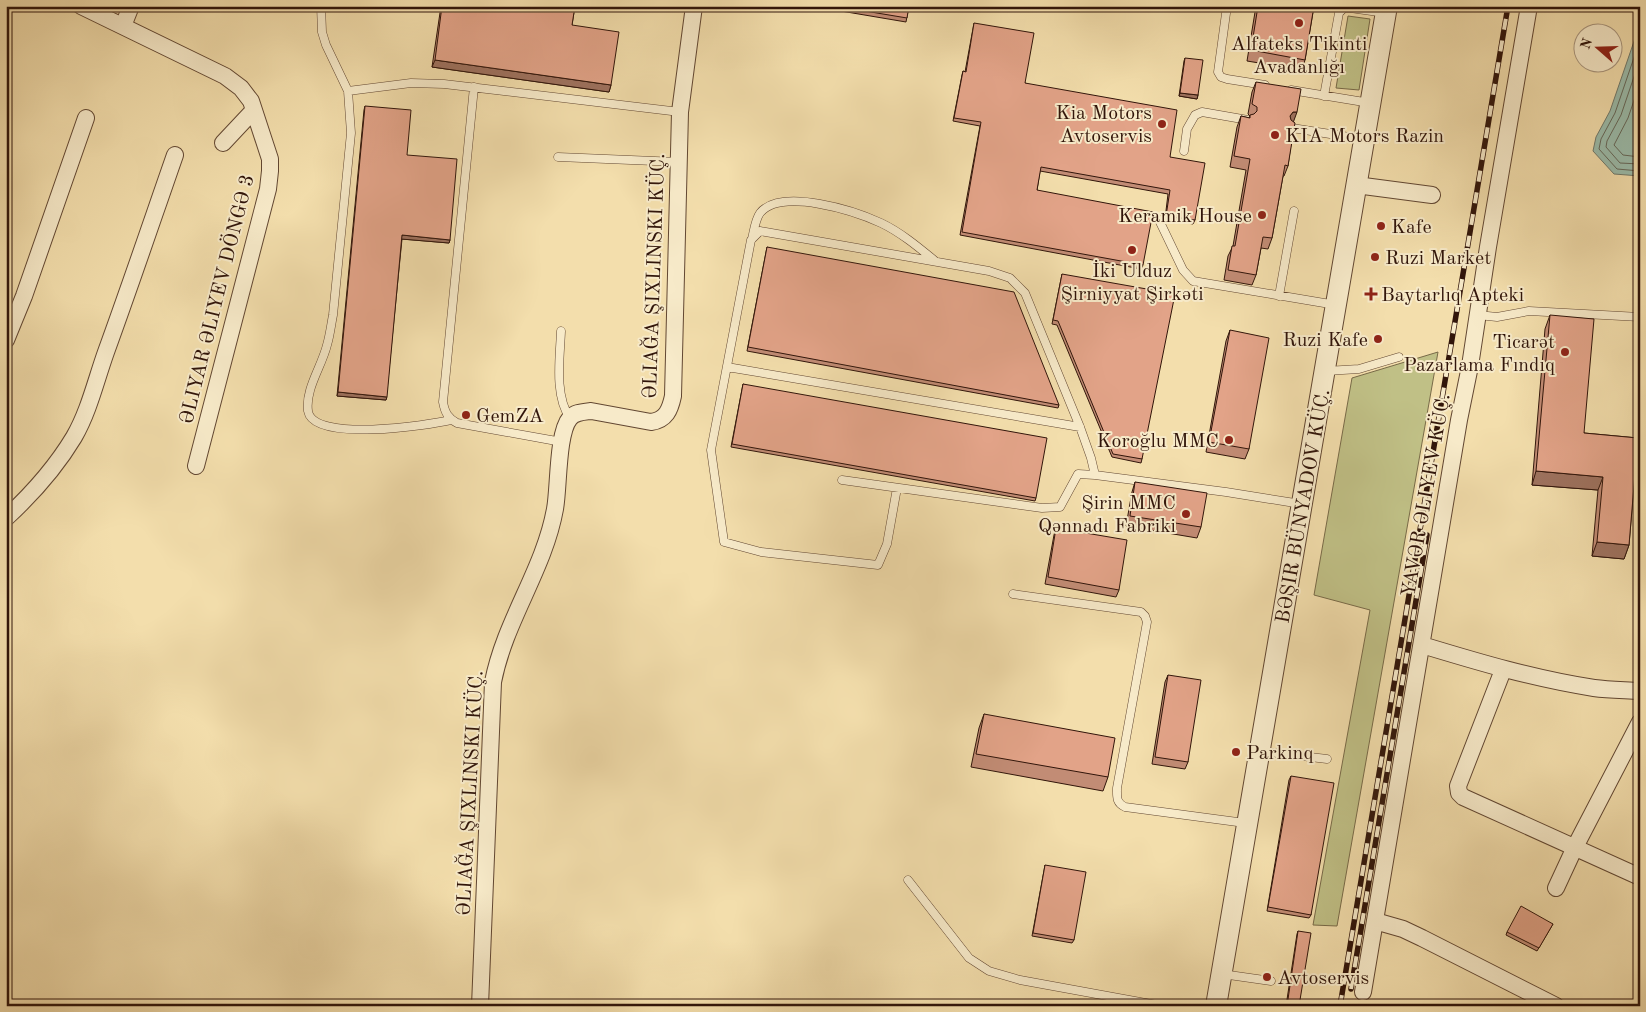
<svg xmlns="http://www.w3.org/2000/svg" width="1646" height="1012" font-family="'Old Standard TT',serif">
<style>
.green{fill:#c0c086;stroke:#786a48}
.water{fill:#9bbcab;stroke:#71796b}
.lines{fill:none;stroke-linecap:round;stroke-linejoin:round}
.shore{stroke:#66685a;stroke-width:1}
.service-casing{stroke:#624732;stroke-width:9}
.minor-casing{stroke:#624732;stroke-width:18}
.tertiary-casing{stroke:#624732;stroke-width:22}
.service{stroke:#f7eac9;stroke-width:8}
.minor{stroke:#f7eac9;stroke-width:16}
.tertiary{stroke:#f7eac9;stroke-width:20}
.rail-casing{stroke:#31150a;stroke-width:5.5}
.rail{stroke:#f7eac9;stroke-width:4;stroke-dasharray:11;stroke-linecap:butt}
.wall{fill:#c28c75;stroke:#31150a}
.shaded-wall{fill:#9e725f;stroke:#31150a}
.building{fill:#e2a388;stroke:#31150a}
.poi-dot{fill:#8f2418;stroke:#f7eac9;stroke-width:2}
.labels{text-anchor:middle;stroke-width:4;stroke-linejoin:round;paint-order:stroke}
.poi-label{font-size:20px;fill:#31150a;stroke:#f7eac9;text-anchor:start}
.street-label{font-size:20px;fill:#31150a;stroke:#f7eac9}
</style>
<rect width="100%" height="100%" fill="#f3deac"/>
<filter id="stains"><feTurbulence type="fractalNoise" baseFrequency=".004" numOctaves="4"/><feColorMatrix values="0 0 0 0 .2 0 0 0 0 .09 0 0 0 0 .02 0 0 0 .5 -.17"/></filter>
<radialGradient id="worn" r=".72"><stop offset=".6" stop-color="#630" stop-opacity="0"/><stop offset="1" stop-color="#630" stop-opacity=".3"/></radialGradient>
<!-- green -->
<path class="green" d="M1348 16 1370 19 1359 90 1336 88Z
M1438 352 1337 926 1313 925 1370 610 1314 595 1352 378Z"/>
<!-- water -->
<path class="water" d="M1640 24V176L1614 174 1593 151 1596 137 1610 111Z"/>
<g class="lines">
<!-- shore -->
<path class="shore" d="M1640 40 1615 113 1601 139 1599 149 1617 169 1640 171
M1640 59 1621 115 1607 141 1606 147 1620 163 1640 164
M1640 83 1628 118 1614 145 1623 155 1640 157"/>
<!-- service casing -->
<g class="service-casing">
<path id="service" d="M321 6 322 32 326 45 348 91 351 133 333 315C331 325 330 335 327 345 322 366 305 389 308 411 313 443 429 425 451 420
M1227 6 1218 72 1221 77 1227 79 1265 85
M474 87 443 402C445 413 448 418 457 423L562 442
M1291 90 1370 103
M348 91 411 83 444 84 680 112
M1324 96 1339 13 1344 8H1350L1386 13
M1292 128 1362 139
M1184 151 1187 129 1195 115 1202 112 1248 120
M558 157 679 162
M1159 220 1183 270 1193 281 1336 305
M752 239C754 231 755 220 760 213 781 187 855 211 881 223 900 232 917 246 934 260
M1279 296 1294 211
M1478 315 1497 317 1529 311 1640 317
M561 331C560 357 554 396 570 418
M727 367 1080 427
M1326 371 1359 369 1399 357
M842 480 1042 508 1060 507 1078 474 1095 475
M897 488 887 544 878 565 761 552 724 542 711 450 751 240 760 231 989 271 1010 278 1025 293 1080 427 1091 458 1095 475 1226 492 1301 504
M1013 594 1141 612 1145 616 1147 622 1117 788C1117 797 1116 803 1125 807L1245 823
M1260 751 1327 759
M908 880 969 958 989 971 1020 980 1162 1006
M1222 974 1271 981"/>
</g>
<!-- minor casing -->
<g class="minor-casing">
<path id="minor" d="M81 6 225 76 241 88 251 101 270 159V171L268 189 196 466
M123 26 131 6
M223 143 254 110
M1356 185 1432 195
M6 340 24 296 86 118
M6 518C32 494 56 467 74 437 89 411 96 380 106 352 130 286 152 221 175 155
M1422 645C1478 662 1535 679 1594 688 1609 690 1625 690 1640 691
M1503 670 1458 786 1459 793 1463 797 1640 877
M1556 888 1575 847 1640 722
M1375 921 1403 929 1422 938 1556 1006
M1363 992 1459 420 1470 366 1488 247 1529 6
M480 1006 493 682C505 620 544 570 555 509 559 488 557 433 570 418 575 412 583 412 591 411L651 422C666 420 670 410 673 396L680 112 694 6"/>
</g>
<!-- tertiary casing -->
<g class="tertiary-casing">
<path id="tertiary" d="M1216 1006 1387 6"/>
</g>
<!-- service -->
<use href="#service" class="service"/>
<!-- minor -->
<use href="#minor" class="minor"/>
<!-- tertiary -->
<use href="#tertiary" class="tertiary"/>
<!-- rail casing -->
<g class="rail-casing">
<path id="rail" d="M1351 989 1427 535
M1340 1006 1508 6"/>
</g>
<!-- rail -->
<use href="#rail" class="rail"/>
</g>
<!-- wall -->
<path class="wall" d="M441 6H575L572 25 611 85 609 92 432 67Z
M830 6H909L906 22 829 9Z
M1256 6H1314L1305 60 1302 70 1247 61Z
M974 23 1025 83 1170 157 1195 220 1193 224 1165 219 1168 194 1040 171 1037 190 1143 265 1141 269 960 235 980 126 953 121 962 75 963 71 965 72Z
M1185 58 1198 95 1197 99 1179 96 1184 61Z
M1256 82 1294 122 1288 166 1284 176H1283L1272 238 1268 249 1261 248 1256 275 1252 285 1224 280 1228 256 1233 246 1246 170 1230 167 1237 127 1241 116 1249 118 1250 116 1248 114 1252 92Z
M365 106 450 240 449 243 402 239 386 400 337 396 364 110Z
M767 247 1059 405 1058 408 747 351Z
M1062 274 1142 459 1141 463 1112 457 1057 325 1052 324Z
M1550 315 1584 433 1638 438 1629 545 1624 559 1592 556 1598 490 1532 485 1545 329Z
M1230 330 1249 449 1245 459 1206 452 1226 341Z
M743 384 1036 498 1035 501 731 447Z
M1135 482 1201 527 1197 538 1126 526 1132 492Z
M1056 528 1119 590 1116 597 1045 584 1054 535Z
M1168 675 1188 762 1185 769 1152 764 1165 682Z
M984 714 1108 777 1103 791 971 767 979 728Z
M1291 776 1311 915 1309 918 1267 911 1289 780Z
M1045 865 1074 940 1072 943 1032 936Z
M1553 924 1537 951 1506 935 1507 932Z
M1298 931 1299 1006H1286L1297 934Z"/>
<!-- shaded-wall -->
<path class="shaded-wall" d="M435 60 611 85 609 92 432 67Z
M1180 93 1198 95 1197 99 1179 96Z
M1293 112H1297L1293 123 1287 127 1290 116Z
M402 235 450 240 449 243 401 239Z
M338 392 387 397 386 400 337 396Z
M1536 471 1603 477 1598 490 1532 485Z
M1597 542 1629 545 1624 559 1592 556Z"/>
<!-- building -->
<path class="building" d="M442 6H575L572 25 619 32 611 85 435 60Z
M835 6H909L907 18Z
M1258 6H1314L1305 60 1251 50Z
M974 23 1034 33 1025 83 1177 110 1170 157 1205 163 1195 220 1166 216 1170 190 1041 167 1037 190 1153 212 1143 265 962 232 981 122 954 118 963 71 966 72Z
M1185 58 1203 60 1198 95 1180 93Z
M1256 82 1301 89 1297 112H1293L1290 116 1291 120 1295 123 1288 166 1285 165 1272 238 1263 237 1256 275 1228 270 1232 246H1235L1250 159 1234 156 1241 116 1250 118V115L1254 114 1257 111V107L1252 104Z
M365 106 411 110 407 155 457 159 450 240 402 235 387 397 338 392Z
M767 247 1014 292 1059 405 748 347Z
M1062 274 1175 294 1142 459 1113 454 1058 321 1053 320Z
M1550 315 1594 319 1584 433 1638 438 1629 545 1597 542 1603 477 1536 471Z
M1230 330 1269 338 1249 449 1209 442Z
M743 384 1047 438 1036 498 732 444Z
M1135 482 1207 493 1201 527 1130 516Z
M1056 528 1127 540 1119 590 1048 577Z
M1168 675 1201 680 1188 762 1155 757Z
M984 714 1115 738 1108 777 976 754Z
M1291 776 1334 783 1311 915 1268 907Z
M1045 865 1086 872 1074 940 1033 933Z
M1521 906 1553 924 1539 948 1507 932Z
M1298 931 1311 933 1299 1006H1287Z"/>
<!-- markers -->
<g class="poi-dot">
<circle cx="1299" cy="23" r="5"/>
<circle cx="1162" cy="124" r="5"/>
<circle cx="1275" cy="135" r="5"/>
<circle cx="1262" cy="215" r="5"/>
<circle cx="1381" cy="226" r="5"/>
<circle cx="1132" cy="250" r="5"/>
<circle cx="1375" cy="257" r="5"/>
<path d="M1368.5 286.5h5v5h5v5h-5v5h-5v-5h-5v-5h5z"/>
<circle cx="1378" cy="339" r="5"/>
<circle cx="1565" cy="352" r="5"/>
<circle cx="466" cy="415" r="5"/>
<circle cx="1229" cy="440" r="5"/>
<circle cx="1186" cy="514" r="5"/>
<circle cx="1236" cy="752" r="5"/>
<circle cx="1267" cy="977" r="5"/>
</g>
<g class="labels">
<!-- poi labels -->
<g class="poi-label">
<text x="1299" y="50" text-anchor="middle">Alfateks Tikinti<tspan x="1299" dy="23">Avadanlığı</tspan></text>
<text x="1152" y="119" text-anchor="end">Kia Motors<tspan x="1152" dy="23">Avtoservis</tspan></text>
<text x="1285" y="142">KIA Motors Razin</text>
<text x="1252" y="222" text-anchor="end">Keramik House</text>
<text x="1391" y="233">Kafe</text>
<text x="1385" y="264">Ruzi Market</text>
<text x="1132" y="277" text-anchor="middle">İki Ulduz<tspan x="1132" dy="23">Şirniyyat Şirkəti</tspan></text>
<text x="1381" y="301">Baytarlıq Apteki</text>
<text x="1368" y="346" text-anchor="end">Ruzi Kafe</text>
<text x="1555" y="348" text-anchor="end">Ticarət<tspan x="1555" dy="23">Pazarlama Fındıq</tspan></text>
<text x="476" y="422">GemZA</text>
<text x="1219" y="447" text-anchor="end">Koroğlu MMC</text>
<text x="1176" y="509" text-anchor="end">Şirin MMC<tspan x="1176" dy="23">Qənnadı Fabriki</tspan></text>
<text x="1246" y="759">Parkinq</text>
<text x="1277" y="984">Avtoservis</text>
</g>
<!-- street labels -->
<g class="street-label">
<text transform="translate(653 276) rotate(-88)" y="7">ƏLIAĞA ŞIXLINSKI KÜÇ.</text>
<text transform="translate(216 299) rotate(-76)" y="7">ƏLIYAR ƏLIYEV DÖNGƏ 3</text>
<text transform="translate(1425 495) rotate(-80)" y="7">YAVƏR ƏLIYEV KÜÇ.</text>
<text transform="translate(1302 506) rotate(-80)" y="7">BƏŞIR BÜNYADOV KÜÇ.</text>
<text transform="translate(469 793) rotate(-87)" y="7">ƏLIAĞA ŞIXLINSKI KÜÇ.</text>
</g>
</g>
<!-- margin -->
<rect width="1646" height="1012" fill="none" stroke="#f3deac" stroke-width="25"/>
<rect x="8" y="8" width="1631" height="997" fill="none" stroke="#31150a" stroke-width="2.5"/>
<rect x="12" y="12" width="1621" height="987" fill="none" stroke="#31150a"/>
<!-- north arrow -->
<g transform="translate(1598 48) rotate(290)"><circle r="24" fill="#f7eac9" stroke="#a8957d"/>
<path d="M0-4L9 19L0 12L-9 19Z" fill="#8f2418"/>
<text y="-8" font-size="14" font-weight="bold" text-anchor="middle" fill="#31150a">N</text>
</g>
<rect width="100%" height="100%" filter="url(#stains)"/>
<rect width="100%" height="100%" fill="url(#worn)"/>
</svg>
